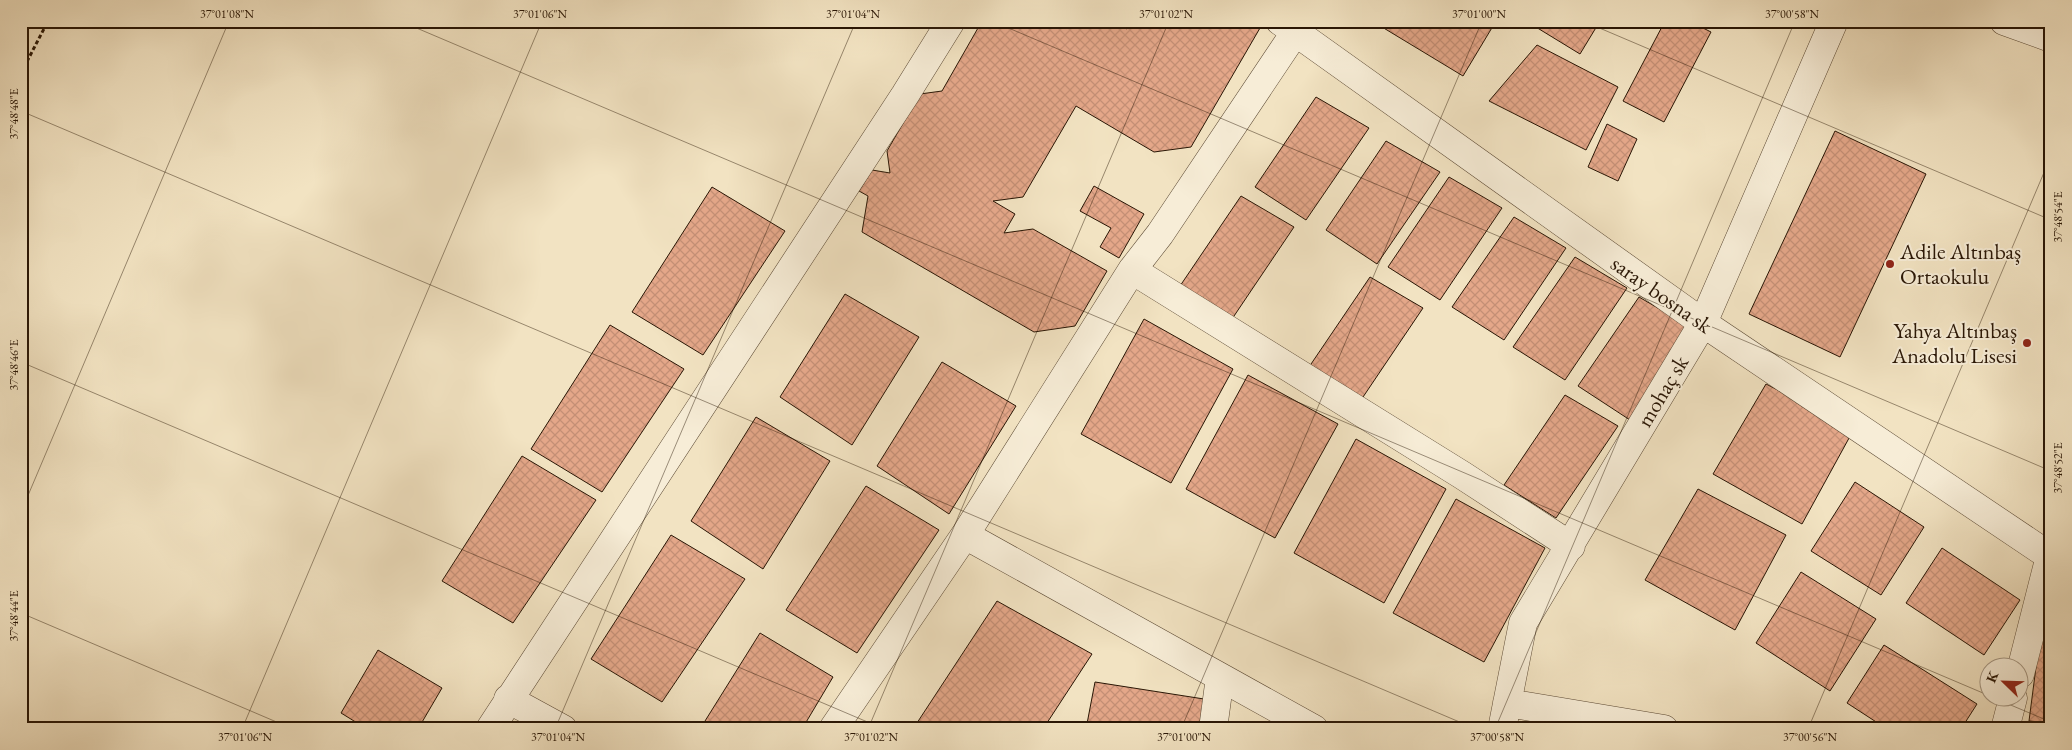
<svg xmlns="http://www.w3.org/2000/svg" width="2072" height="750" font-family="'EB Garamond',serif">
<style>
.building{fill:url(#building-cross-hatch);stroke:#291605}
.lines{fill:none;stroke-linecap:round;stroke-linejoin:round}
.minor-casing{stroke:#5b4934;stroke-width:29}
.path{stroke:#291605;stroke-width:3;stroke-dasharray:4 2.5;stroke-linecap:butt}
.minor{stroke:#f7edd7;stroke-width:28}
.ticks{fill:none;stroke:#291605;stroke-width:1;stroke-opacity:0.45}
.poi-dot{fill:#8f2418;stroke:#f7edd7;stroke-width:2}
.labels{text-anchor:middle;stroke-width:4;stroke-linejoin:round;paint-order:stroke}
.poi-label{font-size:22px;fill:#291605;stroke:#f7edd7;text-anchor:start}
.street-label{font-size:22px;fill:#291605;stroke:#f7edd7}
.neatline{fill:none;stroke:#291605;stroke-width:2}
.ticks-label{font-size:12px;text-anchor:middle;fill:#291605}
</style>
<defs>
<pattern id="building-cross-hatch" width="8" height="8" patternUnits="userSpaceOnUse" patternTransform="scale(1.25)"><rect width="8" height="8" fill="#e4a789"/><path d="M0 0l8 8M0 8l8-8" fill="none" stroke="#c48f75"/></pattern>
</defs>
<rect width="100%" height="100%" fill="#f2e3c2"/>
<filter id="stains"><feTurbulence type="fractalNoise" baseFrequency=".004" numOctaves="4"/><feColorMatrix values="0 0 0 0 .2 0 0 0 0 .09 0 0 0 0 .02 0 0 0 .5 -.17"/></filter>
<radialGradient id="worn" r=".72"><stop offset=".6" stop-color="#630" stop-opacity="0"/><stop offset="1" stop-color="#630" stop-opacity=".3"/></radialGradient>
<!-- building -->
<path class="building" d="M982 21H1114L1127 29 1132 21H1249L1260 28 1191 147 1154 152 1076 106 1023 197 993 201 1015 214 1004 233 1033 229 1107 271 1075 326 1034 332 862 232 868 196 859 191 872 170 890 173 887 151 920 94 942 91Z
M1386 21H1496L1463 76 1382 27Z
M1526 21H1600L1580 54Z
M1665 21H1689L1711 32 1664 122 1623 101Z
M1537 45 1618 87 1586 150 1489 101Z
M1316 97 1369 128 1306 220 1255 187Z
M1607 124 1637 139 1618 181 1588 167Z
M1835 131 1926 174 1840 357 1749 314Z
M1386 141 1440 172 1377 264 1326 230Z
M1449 177 1502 208 1440 300 1388 267Z
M1094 186 1144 214 1119 258 1100 247 1111 228 1080 211Z
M712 187 785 231 703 355 632 312Z
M1241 196 1294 227 1232 319 1180 286Z
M1514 217 1566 248 1504 340 1452 307Z
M1575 257 1627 288 1565 380 1513 347Z
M1370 277 1423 308 1361 400 1309 367Z
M845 294 919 337 852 445 780 397Z
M1639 297 1692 328 1630 420 1578 386Z
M1144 319 1233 369 1171 483 1081 434Z
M610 325 684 369 602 492 531 449Z
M942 362 1016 406 949 514 877 466Z
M1248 375 1338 424 1275 538 1186 489Z
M1766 384 1854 429 1802 524 1713 474Z
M1565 395 1618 426 1556 518 1504 485Z
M756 417 830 461 763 569 691 521Z
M1356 439 1446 489 1384 603 1294 553Z
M522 456 596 500 513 623 442 581Z
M1855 482 1924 527 1881 595 1811 551Z
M866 486 939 530 857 653 786 610Z
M1698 489 1786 535 1735 630 1645 580Z
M1456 499 1545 548 1484 662 1393 613Z
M671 535 745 579 662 702 591 659Z
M1942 548 2020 600 1984 655 1906 603Z
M1801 572 1876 619 1830 691 1756 643Z
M997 601 1092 654 1043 729H913Z
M2042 621 2051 622V723L2029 721Z
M760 633 833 677 802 729H700Z
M1884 645 1977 704 1961 729H1887L1847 703Z
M378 650 442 688 418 729H367L341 713Z
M1095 682 1204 699 1199 729H1086Z"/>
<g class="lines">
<!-- minor casing -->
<g class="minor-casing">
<path id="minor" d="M1280 21 1703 323 2051 557
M2004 21 2051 38
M1132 270 1462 475 1571 546
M965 535 1314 729
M2020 674 2050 556
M508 699 563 729
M1507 703 1664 729
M490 729 905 95 951 21
M833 729 965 535 1132 270 1160 234 1296 31
M1213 729 1220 677
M1502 729 1523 623 1703 323 1834 21
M2005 729 2013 698"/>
</g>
<!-- path -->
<path class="path" d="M21 73 48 21"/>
<!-- minor -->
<use href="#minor" class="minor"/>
</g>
<!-- ticks -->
<path class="ticks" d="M400 21 1990 696M992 21 2051 471M1583 21 2051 220M21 111 1476 729M21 362 884 729M21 512 229 21M21 613 293 729M1994 698 2051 722M242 729 542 21M555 729 856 21M868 729 1169 21M1181 729 1482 21M1495 729 1795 21M1808 729 2051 156"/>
<!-- markers -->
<g class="poi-dot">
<circle cx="1890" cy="264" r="5"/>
<circle cx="2027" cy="343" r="5"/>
</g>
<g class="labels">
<!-- poi labels -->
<g class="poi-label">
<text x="1900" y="259">Adile Altınbaş<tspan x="1900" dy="25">Ortaokulu</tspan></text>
<text x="2017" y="338" text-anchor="end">Yahya Altınbaş<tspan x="2017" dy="25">Anadolu Lisesi</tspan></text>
</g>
<!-- street labels -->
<g class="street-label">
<text transform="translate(1662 294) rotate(35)" y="8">saray bosna sk</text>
<text transform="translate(1662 391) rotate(-59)" y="8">mohaç sk</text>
</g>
</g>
<!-- margin -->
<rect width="2072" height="750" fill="none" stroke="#f2e3c2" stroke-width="55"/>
<!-- north arrow -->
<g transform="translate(2004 682) rotate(293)"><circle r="24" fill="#f7edd7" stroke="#a59783"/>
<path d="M0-4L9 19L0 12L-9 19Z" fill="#8f2418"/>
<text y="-8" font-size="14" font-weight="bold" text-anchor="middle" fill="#291605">K</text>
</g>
<rect x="28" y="28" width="2016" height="694" class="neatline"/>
<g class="ticks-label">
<text x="227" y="18">37°01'08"N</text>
<text x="540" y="18">37°01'06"N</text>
<text x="853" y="18">37°01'04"N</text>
<text x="1166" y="18">37°01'02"N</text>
<text x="1479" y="18">37°01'00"N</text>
<text x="1792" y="18">37°00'58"N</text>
<text transform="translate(14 114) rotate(-90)" y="4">37°48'48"E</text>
<text transform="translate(2058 217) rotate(-90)" y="4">37°48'54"E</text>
<text transform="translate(14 365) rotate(-90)" y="4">37°48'46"E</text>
<text transform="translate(2058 468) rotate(-90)" y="4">37°48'52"E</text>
<text transform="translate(14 616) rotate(-90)" y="4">37°48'44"E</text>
<text x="245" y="741">37°01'06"N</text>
<text x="558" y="741">37°01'04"N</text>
<text x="871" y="741">37°01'02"N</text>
<text x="1184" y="741">37°01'00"N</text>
<text x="1497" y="741">37°00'58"N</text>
<text x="1810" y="741">37°00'56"N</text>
</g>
<rect width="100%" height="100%" filter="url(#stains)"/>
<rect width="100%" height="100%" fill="url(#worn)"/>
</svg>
